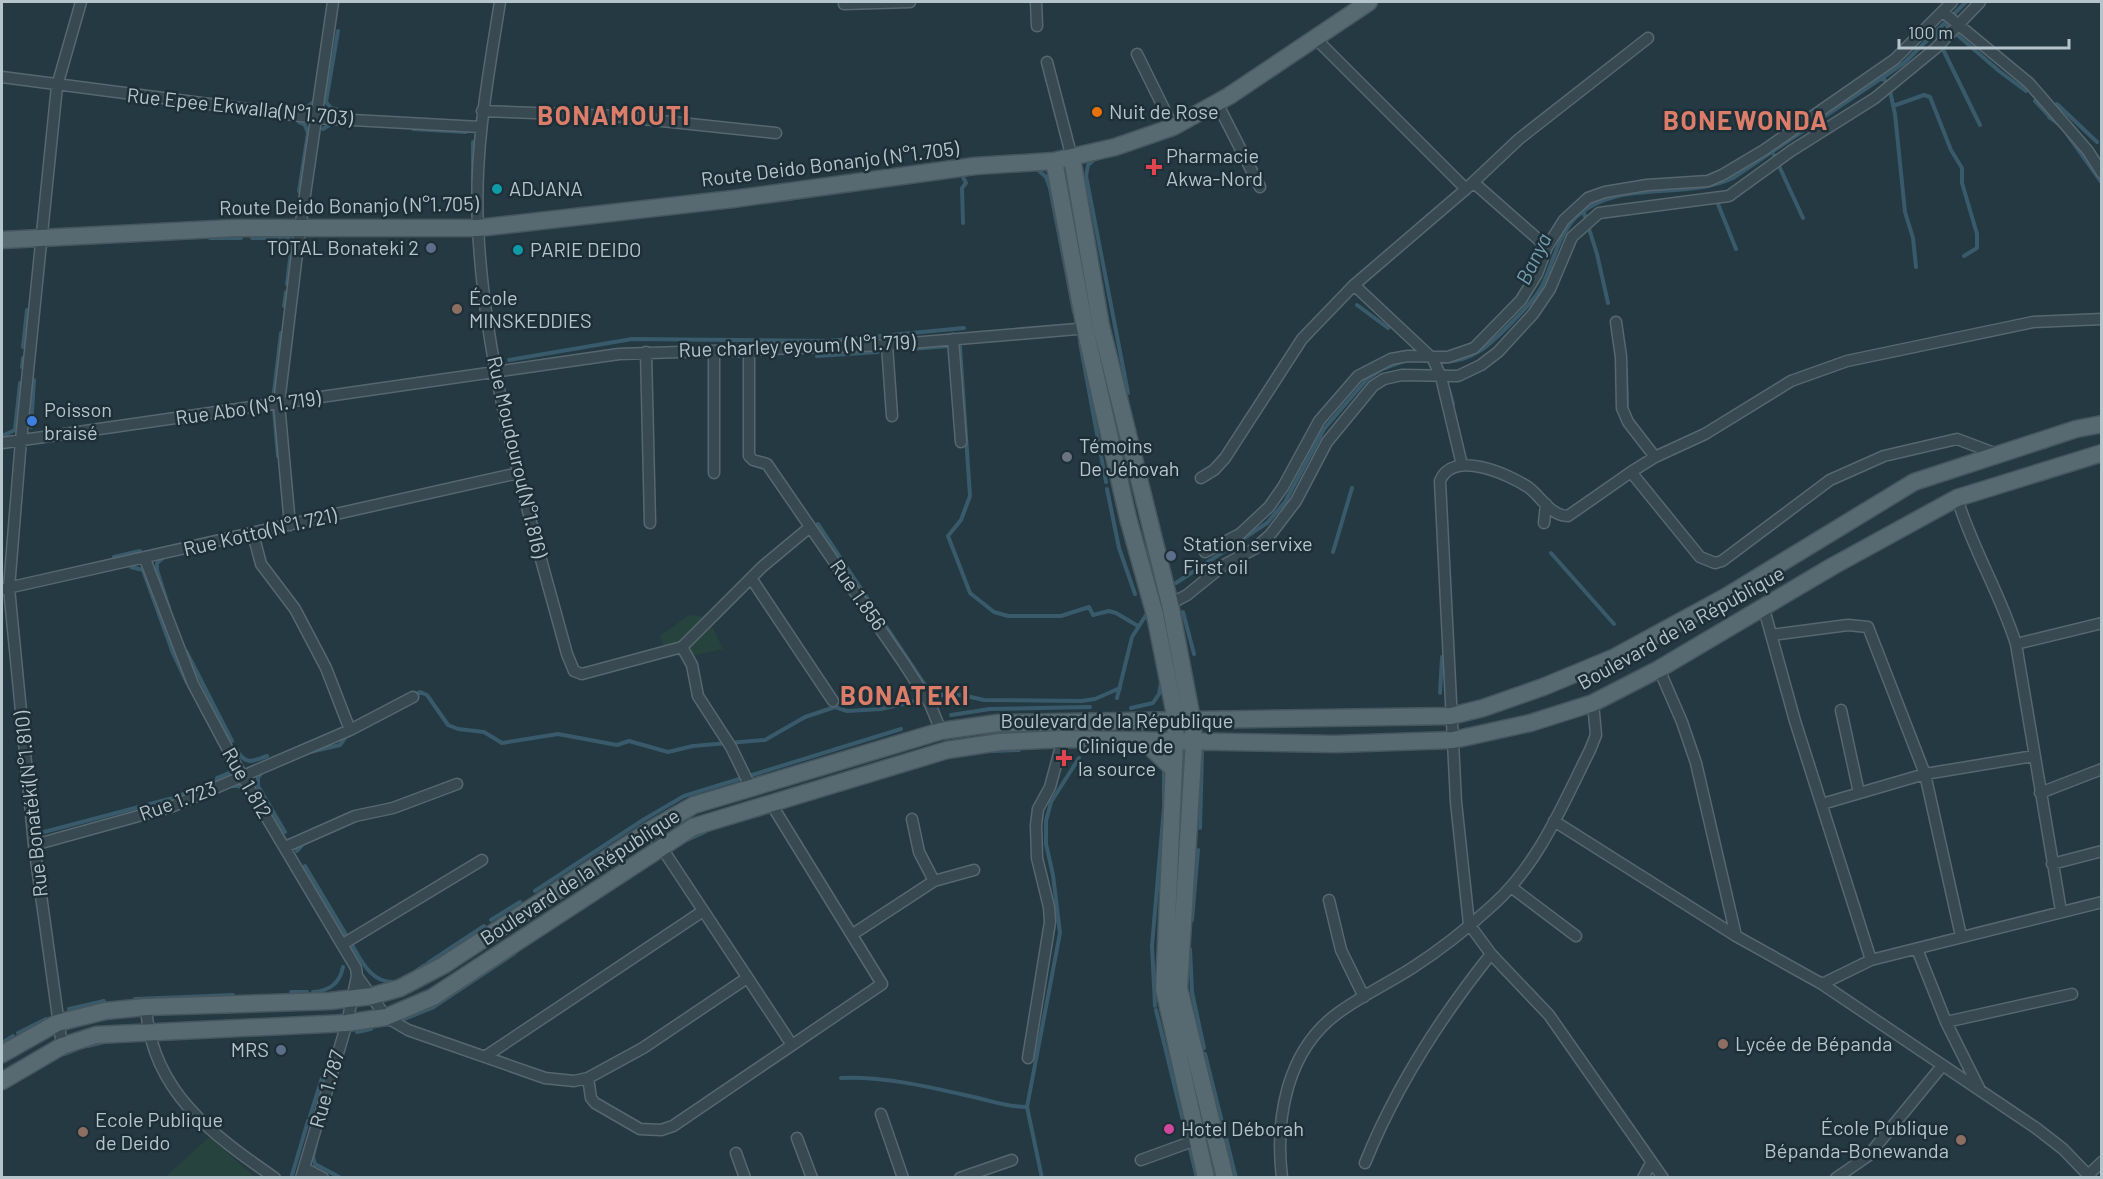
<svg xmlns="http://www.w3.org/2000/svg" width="2103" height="1179" font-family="Barlow,sans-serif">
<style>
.green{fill:#26433e}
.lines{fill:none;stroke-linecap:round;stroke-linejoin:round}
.stream{stroke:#385a6a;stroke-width:4}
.minor-casing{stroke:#57676f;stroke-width:13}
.primary-casing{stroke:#46565e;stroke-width:19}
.minor{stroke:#394951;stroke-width:10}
.primary{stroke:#576971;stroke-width:16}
.food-dot{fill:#e8710a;stroke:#1e2f37;stroke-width:2}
.health-dot{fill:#e0444e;stroke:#1e2f37;stroke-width:2}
.culture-dot{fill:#0f9aa8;stroke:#1e2f37;stroke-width:2}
.service-dot{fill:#5c6f8a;stroke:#1e2f37;stroke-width:2}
.education-dot{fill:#8d6e63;stroke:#1e2f37;stroke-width:2}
.shop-dot{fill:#3f7fe0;stroke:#1e2f37;stroke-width:2}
.worship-dot{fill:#6b7280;stroke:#1e2f37;stroke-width:2}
.hotel-dot{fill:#d1479c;stroke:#1e2f37;stroke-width:2}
.labels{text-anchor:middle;stroke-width:5;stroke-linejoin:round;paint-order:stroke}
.street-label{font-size:20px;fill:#b6c4cc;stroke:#1e2f37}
.poi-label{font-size:20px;fill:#b6c4cc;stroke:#1e2f37;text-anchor:start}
.water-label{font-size:21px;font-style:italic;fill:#749eb0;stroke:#1e2f37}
.district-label{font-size:26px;font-weight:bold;letter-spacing:1.5px;fill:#dc7d6a;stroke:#1e2f37}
</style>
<rect width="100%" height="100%" fill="#243942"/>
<!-- green -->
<path class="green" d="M689 615 707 617 723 649 681 658 665 651 660 636Z
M209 1137 255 1177H165Z"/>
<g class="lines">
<!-- stream -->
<path class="stream" d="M1947 26 1999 71 2026 91
M338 31 326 102 331 108 342 111
M1935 33 1980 125
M1883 77 1890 91 1895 114 1905 212 1913 238 1916 267
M2035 101 2049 116
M2057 104 2097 142
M1893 106 1924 95 1930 97 1951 150 1962 168V183L1977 234V248L1964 256
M288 108 304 109
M305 109 312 103
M2049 117 2059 124
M299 122 305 125 308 133 299 191
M323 129 332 123
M413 129 466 132
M2067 134 2102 183
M473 142V182
M1774 155 1803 218
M1096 158 1088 165 1086 176 1128 393
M1036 168 1046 177 1050 188 1074 312
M962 175 966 183 962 188 963 223
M1716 199 1736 249
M1584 213 1597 254 1608 303
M210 238H241
M252 238H289L292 243 287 284
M1357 305 1388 328
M284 306 286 292
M1080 343 1106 482
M23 347 27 310
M960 347 970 496 961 520 948 536 970 593 994 612 1008 616H1061L1089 607 1093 615 1109 611 1116 613 1138 626
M911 349 949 346
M728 355 739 356
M817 356 878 352
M509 360 632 339 829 341 964 328
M1435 362C1472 365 1492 343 1516 318 1525 309 1536 298 1542 286 1553 264 1558 235 1576 217 1617 178 1685 201 1733 178L1904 63 1966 2
M22 367 23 358
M1626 369 1627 405
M1449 390 1453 404
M274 392 281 333
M274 410 278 456
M31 427 34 380
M2 436 15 430 20 383
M1107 489 1119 548 1135 594
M818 524 935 700
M1333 552 1352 488
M1551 553 1614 624
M114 557 140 551
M162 559 157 563V570L169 608
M131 567 143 570 173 653 187 683
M1176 583 1267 523 1285 502 1324 429 1367 379 1382 369 1401 362
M1183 612 1194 654
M186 651 232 741
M1440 693 1442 657
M413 697 420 692 427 695 448 725 458 729 484 732 502 743 558 734 617 745 629 741 668 752 693 746 765 740 805 717 835 707 847 711 881 709 942 695H962L984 700 1081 701 1095 699 1120 688
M1117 698 1132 637 1146 615
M1131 708 1153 703 1159 694 1161 683
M951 715 990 709 1090 707
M1103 749 1143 750
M237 750C245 765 252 762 267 756
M994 751 1019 750
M310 752 340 745 347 735
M262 772 258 778V786L285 832
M217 778 229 773
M230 786H239L246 793
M1200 828 1202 752
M44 832 173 798 216 781
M687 840 705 832
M297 851 304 843
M305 866 348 938
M535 891 643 820 684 796 901 729
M491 920 520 902
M1192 920 1198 850
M351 943C361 960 370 982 393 982
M1190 949 1192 992 1204 1048
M428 963 484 926
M416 971 425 965
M291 992H307
M313 992C329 991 340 983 343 967
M135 999 233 995
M1155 1006 1152 946 1164 807V767
M69 1009 104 1001
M1156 1010 1188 1141
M389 1025 432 1008 515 953
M357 1032 371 1029
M18 1033 46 1019
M2 1043 13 1036
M88 1046 104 1042
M65 1054 75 1050
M1205 1054 1236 1178
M841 1078C886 1076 934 1088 978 1098 995 1102 1009 1107 1027 1107
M310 1116 322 1078
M316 1143 313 1157 315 1164 341 1178
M1189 1145 1197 1178
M292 1175 308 1121
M1042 1178 1027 1107 1060 933 1053 875 1046 844V821L1051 802 1079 758"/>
<!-- minor casing -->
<g class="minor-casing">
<path id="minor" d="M500 2C488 77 474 151 478 227 485 374 529 514 567 654L574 671 582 674 682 647
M1036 2 1037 26
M844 4 910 2
M1943 12 2029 83 2088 151 2102 173
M1315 38 1466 189
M1137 54 1173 127
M1047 62 1072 158
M2 77 316 118 480 127
M1217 103 1260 187
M482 111 614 116 776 133
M1473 182 1547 247
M1616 322 1621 357 1622 408 1628 422 1655 457
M953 339 961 442
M887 345 892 416
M714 351V473
M749 351V456L753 460 767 464 903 662 930 704 941 731
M646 352 650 523
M2 443 619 354 887 345 1089 328
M1997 454 1957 439 1884 456 1830 480 1722 561 1715 563 1700 557 1631 472 1655 457 1705 434 1791 381 1847 361 2033 322 2102 319
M1462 465 1441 377 1433 359 1354 285 1466 189 1519 139 1648 38
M1201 478 1214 470 1225 458 1302 339 1354 285
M1957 498C1972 548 2000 593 2016 644L2061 911
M1544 523 1546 504
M290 525 279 403 300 229 333 2
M253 534 261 564 295 609 326 668 350 730
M1205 552 1240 534 1269 507 1283 487 1319 421 1358 376 1391 359 1408 356 1448 357 1474 348 1521 300 1537 274 1547 247 1564 220 1588 198 1605 192 1647 185 1708 181 1722 175 1764 150 1895 59 1952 2
M145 559 193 684 242 776 356 968 357 976 347 1023 301 1178
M751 578 833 701
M3 589 518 473
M1170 604 1187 595 1224 565 1254 549 1270 535 1296 501 1327 442 1373 386 1384 379 1402 375 1458 376 1481 365 1498 352 1533 314 1550 289 1572 237 1599 213 1729 196 1791 151 1875 98 1936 48 1980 2
M1764 609 1795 721 1871 960 2102 902
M1771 635 1848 625 1868 627 1925 774 1961 936
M2016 644 2102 623
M682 647 762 567 810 527
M682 647 692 665 698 696 731 747 751 788
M1659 669 1682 722 1696 763 1736 936
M1841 710 1859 793
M2040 793 2102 769
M1822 804 1925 774 2034 756
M912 819 919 852 934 881
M1554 821 1736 936 1822 984 2036 1128 2063 1149 2091 1178
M650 830 792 1045
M34 845 171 807 350 730 413 697
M285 847 355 816 393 808 457 784
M2052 864 2102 851
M1511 887 1576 936
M1329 900 1341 950 1364 997
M853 934 934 881 974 870
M343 944 482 860
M1917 949 1946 1022 1979 1088
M1491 954 1549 1015 1663 1178
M357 976 386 1017 408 1030 545 1078 574 1081 588 1078 643 1048 747 978
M1822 984 1871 960
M146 1007C151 1090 211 1134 275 1178
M1946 1022 2072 994
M62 1046 34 845 9 588 21 440 57 86 81 2
M486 1056 703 911
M1028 1058 1050 922 1049 907 1037 858 1036 825 1038 809 1050 787 1063 739
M588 1078 591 1098 595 1103 640 1129 661 1130 673 1126 882 984 770 802
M881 1114 903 1178
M797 1138 812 1178
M736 1153 745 1178
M1141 1160 1196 1140
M1365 1163C1396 1086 1440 1018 1491 954L1469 924 1456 802 1440 481C1453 449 1508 474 1528 487 1541 496 1550 516 1568 516L1631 472
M304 1168 323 1178
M2089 1174 2102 1162
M960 1178 1012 1160
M1282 1178C1275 1119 1286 1051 1338 1013 1361 996 1387 984 1412 968 1440 950 1469 927 1494 904 1539 863 1563 804 1590 750L1596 735 1593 703
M1643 1178 1651 1163
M1836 1178 1868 1156 1942 1066"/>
</g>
<!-- primary casing -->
<g class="primary-casing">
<path id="primary" d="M1072 158 1101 326 1170 604 1192 719 1194 741 1179 988 1225 1178
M1054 161 1085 328 1128 518 1155 615 1176 720 1164 989 1206 1178
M2 240 236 228H478L733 199 975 166 1054 161 1115 147 1173 127 1229 96 1369 2
M1143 740 1174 770
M2 1054 57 1023 105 1011 146 1007 330 1001 372 996 400 988 444 965 650 830 694 805 941 731 998 723 1451 716 1483 708 1543 687 1613 658 1727 596 1914 482 2076 429 2102 424
M2 1081 62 1046 96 1035 347 1023 386 1017 433 997 693 827 947 750 1000 742 1063 739 1335 744 1453 740 1530 723 1593 703 1659 669 1833 566 1957 498 2102 453"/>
</g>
<!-- minor -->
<use href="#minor" class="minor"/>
<!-- primary -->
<use href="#primary" class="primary"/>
</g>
<!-- markers -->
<circle class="food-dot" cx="1097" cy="112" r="6"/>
<g class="health-dot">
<path d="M1151 158h6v6h6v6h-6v6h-6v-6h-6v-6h6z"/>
<path d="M1061 749h6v6h6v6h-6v6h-6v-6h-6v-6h6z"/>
</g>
<g class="culture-dot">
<circle cx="497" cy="189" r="6"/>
<circle cx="518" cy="250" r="6"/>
</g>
<g class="service-dot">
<circle cx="431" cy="248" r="6"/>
<circle cx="1171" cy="556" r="6"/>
<circle cx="281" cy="1050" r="6"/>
</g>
<g class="education-dot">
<circle cx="457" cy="309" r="6"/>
<circle cx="1723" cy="1044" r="6"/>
<circle cx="83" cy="1132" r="6"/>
<circle cx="1961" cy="1140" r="6"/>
</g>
<circle class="shop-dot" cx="32" cy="421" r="6"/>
<circle class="worship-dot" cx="1067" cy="457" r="6"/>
<circle class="hotel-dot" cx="1169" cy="1129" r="6"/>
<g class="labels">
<!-- street labels -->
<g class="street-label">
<text transform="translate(240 107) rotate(6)" y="7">Rue Epee Ekwalla(N°1.703)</text>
<text transform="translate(830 164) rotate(-7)" y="7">Route Deido Bonanjo (N°1.705)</text>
<text transform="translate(349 206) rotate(-1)" y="7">Route Deido Bonanjo (N°1.705)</text>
<text transform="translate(797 346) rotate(-2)" y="7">Rue charley eyoum (N°1.719)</text>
<text transform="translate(248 408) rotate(-8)" y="7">Rue Abo (N°1.719)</text>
<text transform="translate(517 457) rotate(77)" y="7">Rue Moudourou(N°1.816)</text>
<text transform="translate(260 532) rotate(-13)" y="7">Rue Kotto(N°1.721)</text>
<text transform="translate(858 595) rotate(55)" y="7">Rue 1.856</text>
<text transform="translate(1681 628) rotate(-29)" y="7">Boulevard de la République</text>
<text x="1117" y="728">Boulevard de la République</text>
<text transform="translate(247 783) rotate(60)" y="7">Rue 1.812</text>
<text transform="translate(178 801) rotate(-20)" y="7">Rue 1.723</text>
<text transform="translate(31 804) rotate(-96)" y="7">Rue Bonatéki(N°1.810)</text>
<text transform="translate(580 877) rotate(-33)" y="7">Boulevard de la République</text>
<text transform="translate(327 1089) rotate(-74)" y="7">Rue 1.787</text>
</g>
<!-- poi labels -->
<g class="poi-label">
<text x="1109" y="119">Nuit de Rose</text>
<text x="1166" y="163">Pharmacie<tspan x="1166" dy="23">Akwa-Nord</tspan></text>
<text x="509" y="196">ADJANA</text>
<text x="419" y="255" text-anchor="end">TOTAL Bonateki 2</text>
<text x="530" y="257">PARIE DEIDO</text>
<text x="469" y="305">École<tspan x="469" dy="23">MINSKEDDIES</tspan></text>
<text x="44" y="417">Poisson<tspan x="44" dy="23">braisé</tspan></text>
<text x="1079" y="453">Témoins<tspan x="1079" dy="23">De Jéhovah</tspan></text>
<text x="1183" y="551">Station servixe<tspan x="1183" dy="23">First oil</tspan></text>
<text x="1078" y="753">Clinique de<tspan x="1078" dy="23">la source</tspan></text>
<text x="1735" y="1051">Lycée de Bépanda</text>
<text x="269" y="1057" text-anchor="end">MRS</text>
<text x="95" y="1127">Ecole Publique<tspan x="95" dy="23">de Deido</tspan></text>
<text x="1949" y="1135" text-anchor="end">École Publique<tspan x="1949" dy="23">Bépanda-Bonewanda</tspan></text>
<text x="1181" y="1136">Hotel Déborah</text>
</g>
<!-- water labels -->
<g class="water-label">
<text transform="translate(1534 259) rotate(-64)" y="7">Banya</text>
</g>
<!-- district labels -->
<g class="district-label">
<text x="614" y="125">BONAMOUTI</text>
<text x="1746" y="130">BONEWONDA</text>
<text x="905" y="705">BONATEKI</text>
</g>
</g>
<!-- border -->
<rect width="2103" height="1179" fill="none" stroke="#b6c4cc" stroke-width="6"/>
<!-- scale -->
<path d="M1899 39v9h170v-9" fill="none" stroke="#b6c4cc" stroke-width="3"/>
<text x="1908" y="39" font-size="18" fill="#b6c4cc" stroke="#1e2f37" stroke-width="4.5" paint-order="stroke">100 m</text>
</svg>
